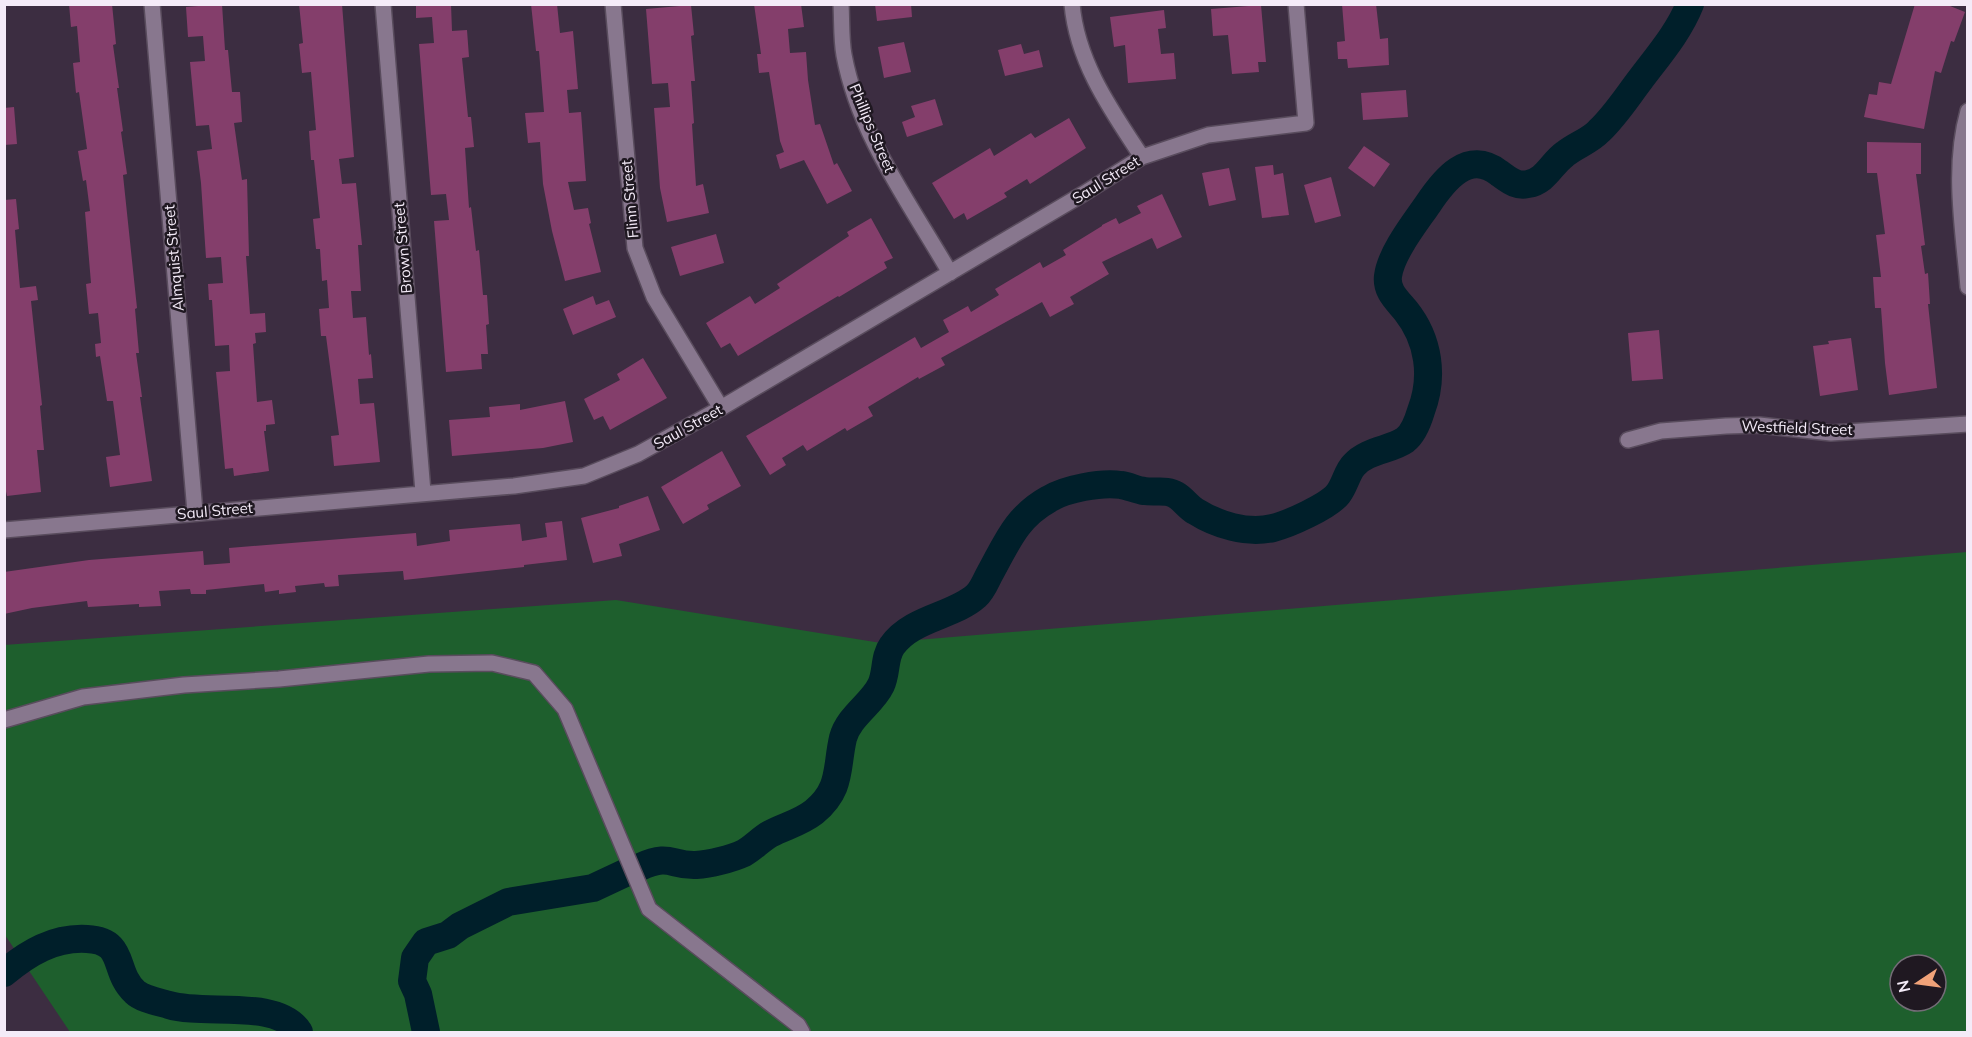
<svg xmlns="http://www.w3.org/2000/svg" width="1972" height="1037" font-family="Mulish,sans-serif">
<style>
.green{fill:#1e5f2d;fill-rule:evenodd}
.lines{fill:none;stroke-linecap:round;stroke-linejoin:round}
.river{stroke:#001f2a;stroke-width:28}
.building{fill:#843e6b}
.minor-casing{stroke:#594c5d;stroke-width:18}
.minor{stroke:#88778e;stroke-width:15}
.labels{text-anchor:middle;stroke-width:5;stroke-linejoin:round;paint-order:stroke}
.street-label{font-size:15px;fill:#f4ebf8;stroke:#1f1821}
</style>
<rect width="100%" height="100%" fill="#3c2d41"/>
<!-- green -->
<path class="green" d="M1967 552V1032H70L5 935 4 645 616 600 881 643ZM1900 965H1936V1001H1900Z"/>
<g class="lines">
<!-- river -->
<path class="river" d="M640 867C671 853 670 866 696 865 710 864 731 859 744 853 753 848 761 839 770 834 785 826 800 823 814 812 842 789 836 768 843 738 849 716 872 704 881 685 887 672 884 657 892 646 911 618 954 616 976 596 982 591 986 581 989 575 1007 543 1015 518 1049 499 1065 489 1101 482 1121 485 1129 486 1136 490 1144 491 1155 493 1167 489 1176 495 1183 499 1188 507 1195 511 1217 525 1247 534 1273 528 1289 524 1329 506 1338 494 1345 485 1347 472 1354 465 1367 450 1391 450 1405 440 1413 434 1418 421 1421 411 1434 377 1429 340 1406 311 1397 300 1386 291 1388 276 1391 253 1415 223 1428 204 1444 180 1468 149 1499 173 1508 179 1516 187 1528 184 1546 181 1551 164 1565 154 1576 145 1590 141 1599 131 1615 116 1627 97 1640 80 1658 56 1679 32 1690 4
M4 973C28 953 54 937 87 939 127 941 112 971 135 992 142 999 159 1002 169 1005 204 1016 277 998 299 1032
M426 1032 418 994 412 981 415 958 426 942 448 935 460 926 508 902 593 888 625 873"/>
</g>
<!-- building -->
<path class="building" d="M69 4H112L116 44 113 45 119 88H117L123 131 121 132 127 174 123 175 137 308 135 309 139 353H136L142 397H140L152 481 110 487 106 457 120 455 113 401H107L100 356 96 357 95 344 101 343 98 313 89 314 86 284 91 283 85 212 90 211 86 180 83 181 78 151 87 149 79 92 76 93 73 63 80 62 77 26 71 27Z
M222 4 225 50H228L232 92H240L242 122 234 123 242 180 247 179 249 256H246L250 314 265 313 266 332 255 333 256 343 253 344 257 402 272 400 275 424 266 425V431H264L269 471 234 476 233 468 225 469 216 372 230 371 229 345 215 346 212 300H209L208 284 223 283 221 257 206 258 201 183 197 151 212 149 209 125 196 126 190 62 205 61 203 36 188 37 186 7Z
M299 4H342L354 157 339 159 342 184 356 183 362 245H358L361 291H351L353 318 366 317 369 355 371 354 373 378 358 379 360 404 374 403 380 462 334 466 331 436 339 435 326 336H321L319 309 329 308 327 280 322 281 320 249H316L313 219 320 218 314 160H311L309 131 316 130 311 72 302 73 299 44 303 43Z
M416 4H451L452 31 467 30 469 57 462 58 468 117H471L474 147 465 148 469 208 471 207 476 251 479 250 483 295H487L489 324 486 325 488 354H481L482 369 446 372 434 221 449 220 446 194 431 195 425 121 419 44 434 43 432 17 416 18Z
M531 4H557L560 33 573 31 578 89 567 90 569 113 581 112 586 181 568 182 574 210 588 208 591 223 589 224 601 272 565 281 552 231 543 184 540 142 528 143 525 113 544 112 539 51H536Z
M754 4H801L804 27 788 29 790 53 806 52 808 80 815 125 820 124 834 165 837 163 852 191 827 204 804 160 780 169 776 155 784 152 780 141 769 72 759 73 757 54H761Z
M875 4H911L912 17 877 21Z
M1342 4H1376L1380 39 1388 38 1389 65 1348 68 1347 59H1338L1337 42 1345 41Z
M1915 4H1945L1965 12 1954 42 1951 41 1941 73 1935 71 1924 129 1864 117 1869 94 1877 95 1879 82 1891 84Z
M691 5 694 35 691 36 695 81H691L694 123 692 124 696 186 703 184 709 213 667 222 660 188 654 108 670 107 668 83 652 84 646 9Z
M1261 5 1266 62H1258L1259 72 1232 74 1228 35 1213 36 1211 9Z
M1164 10 1166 28 1158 29 1161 54 1174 53 1176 79 1128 83 1125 45 1114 47 1110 17Z
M904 42 911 72 884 78 878 47Z
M1021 44 1024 54 1039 50 1043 67 1005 76 998 50Z
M1406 90 1408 117 1363 120 1361 93Z
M935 99 943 125 907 137 902 122 915 117 911 106Z
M14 107 17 144 4 145V108Z
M1069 118 1086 148 1030 184 1027 179 1004 193 1007 197 967 220 964 213 954 219 932 183 990 148 994 156 1031 133 1035 138Z
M1867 142 1921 143V174H1916L1925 245 1921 246 1925 274 1928 273 1930 304H1928L1937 388 1889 395 1885 363 1881 308H1875L1873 277H1881L1876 235 1885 234 1877 173H1867Z
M1364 146 1390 164 1374 187 1348 168Z
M1273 165 1274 175 1283 173 1289 215 1262 218 1255 167Z
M1229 168 1236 200 1209 206 1202 173Z
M1331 177 1341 216 1315 223 1304 185Z
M1162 194 1182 237 1157 249 1152 238 1102 262 1109 274 1070 297 1074 304 1050 317 1042 302 941 358 945 365 919 379 918 377 868 407 873 416 847 431 845 428 807 451 803 445 782 458 786 465 770 475 746 436 915 337 921 348 949 332 943 320 968 306 971 312 999 295 995 289 1040 262 1043 268 1066 255 1063 250 1102 226V225L1116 218 1119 224 1141 213 1137 206Z
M16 199 19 229 15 230 20 288 36 286 38 300 31 301 42 405 40 406 44 450H37L41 492 7 496 4 482V200Z
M871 218 893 258 884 262 887 268 839 297 838 296 738 356 730 343 721 348 706 323 750 296 755 304 780 288 777 284 849 236 847 232Z
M716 234 724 263 680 276 671 247Z
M593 296 596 305 609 300 616 317 573 335 563 309Z
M1659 330 1663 379 1632 381 1628 333Z
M1851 338 1858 390 1820 396 1813 346 1829 344 1828 341Z
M643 358 667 398 610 430 603 416 594 420 584 399 620 380 617 374Z
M565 401 573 442 543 448 452 456 449 420 490 417 489 407 520 404V410Z
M722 451 741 486 707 505 709 509 683 524 661 487Z
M648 496 660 530 619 544 622 556 593 563 581 518 619 508V506Z
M562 521 567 560 524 565V567L404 580 403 571 338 575 339 586 325 587 324 583 295 586 296 592 279 594V590L265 592 264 584 206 590V594H191L190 589 159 591 161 606 139 607V604L88 607 87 601 32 608 4 614V572L89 560 203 551 204 565 230 563 229 548 416 533 417 546 450 541 449 530 520 524 522 541 547 537 545 523Z"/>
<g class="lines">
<!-- minor casing -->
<g class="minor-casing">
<path id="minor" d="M152 4 195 512
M383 4 423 492
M613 4 635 248 654 297 721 408
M841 4C842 21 841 39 844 55 859 136 910 203 950 273
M1072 4C1077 62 1111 110 1142 157
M1968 111C1952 168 1963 229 1968 287
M1628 440 1661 431 1726 426 1759 425 1831 433 1968 424
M4 530 514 486 584 476 638 454 721 408 1083 194 1142 157 1208 135 1306 123 1296 4
M4 720 83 697 184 685 279 679 429 664 492 663 534 673 565 709 649 909 798 1025 802 1032"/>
</g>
<!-- minor -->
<use href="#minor" class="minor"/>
</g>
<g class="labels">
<!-- street labels -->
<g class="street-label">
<text transform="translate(872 128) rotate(67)" y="5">Phillips Street</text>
<text transform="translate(1106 180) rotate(-32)" y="5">Saul Street</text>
<text transform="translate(630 199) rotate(-95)" y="5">Flinn Street</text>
<text transform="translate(403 248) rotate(-95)" y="5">Brown Street</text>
<text transform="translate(174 258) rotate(-95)" y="5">Almquist Street</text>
<text transform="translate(688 427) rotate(-29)" y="5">Saul Street</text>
<text transform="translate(1797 428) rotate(2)" y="5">Westfield Street</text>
<text transform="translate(215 511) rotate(-5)" y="5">Saul Street</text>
</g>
</g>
<!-- border -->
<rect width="1972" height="1037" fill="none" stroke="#f4ebf8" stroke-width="12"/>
<!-- north arrow -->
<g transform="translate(1918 983) rotate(257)"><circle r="28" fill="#1f1821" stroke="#746c77" stroke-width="1.5"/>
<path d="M0-4.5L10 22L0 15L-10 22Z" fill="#f0a279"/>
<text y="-9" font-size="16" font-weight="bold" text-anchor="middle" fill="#f4ebf8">N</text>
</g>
</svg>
